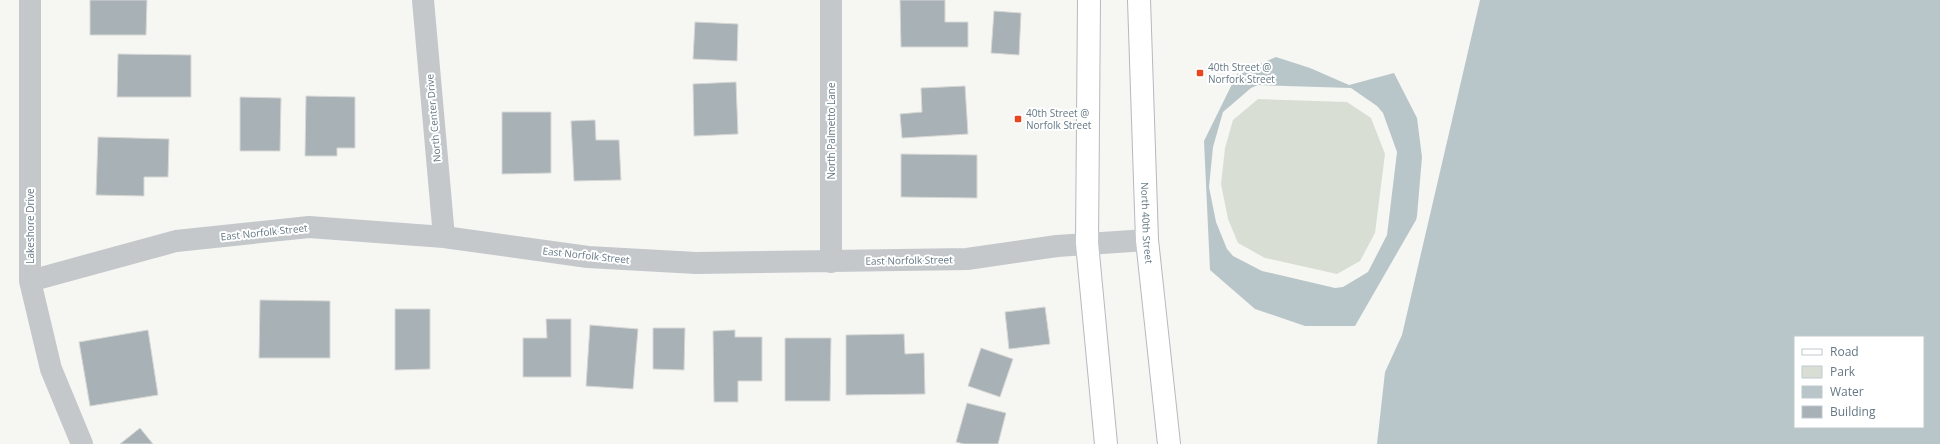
<svg xmlns="http://www.w3.org/2000/svg" width="1940" height="444" font-family="'Open Sans',sans-serif">
<style>
.green{fill:#d8ded4}
.water{fill:#b9c6c9;fill-rule:evenodd}
.building{fill:#a8b1b6;stroke:#d8d8d5}
.lines{fill:none;stroke-linecap:round;stroke-linejoin:round}
.secondary-casing{stroke:#b4babe;stroke-width:24}
.minor{stroke:#c4c8cb;stroke-width:22}
.secondary{stroke:#fff;stroke-width:22}
.poi-dot{fill:#e84621;stroke:#fff;stroke-width:1.5}
.labels{text-anchor:middle;stroke-width:4;stroke-linejoin:round;paint-order:stroke}
.poi-label{font-size:10px;fill:#647885;stroke:#fff;text-anchor:start}
.street-label{font-size:10px;fill:#647885;stroke:#fff}
</style>
<rect width="100%" height="100%" fill="#f6f6f3"/>
<!-- green -->
<path class="green" d="M1258 99 1347 102 1371 118 1385 154 1375 233 1360 261 1337 274 1265 258 1238 243 1228 219 1221 184 1225 148 1233 120Z"/>
<!-- water -->
<path class="water" d="M1480 0H1940V444H1377L1385 372 1402 335ZM1795 337H1923V427H1795Z
M1276 57 1310 68 1349 85 1394 73 1417 118 1422 157 1417 216 1416 220 1355 326H1305L1255 309 1210 270 1204 141 1237 74ZM1258 85 1351 88 1377 106 1383 113 1397 152 1387 235 1368 272 1343 287 1335 288 1262 271 1233 256 1227 249 1216 222 1209 187 1213 147 1223 112 1251 88Z"/>
<!-- building -->
<path class="building" d="M90 0H147L146 35H90Z
M900 0H945V22H968V47H901Z
M994 11 1021 13 1019 55 991 53Z
M695 22 738 24 737 61 693 59Z
M118 54 191 55V97H117Z
M736 82 738 134 694 136 693 84Z
M965 86 968 134 902 138 900 114 922 112 921 88Z
M306 96 355 97V148H337V156H305Z
M240 97 281 98 280 151H240Z
M502 112H551V173L502 174Z
M595 120 596 140H619L621 180 574 181 571 121Z
M98 137 169 139 168 177H144V196L96 195Z
M901 154 977 155V198L901 197Z
M260 300 330 301V358H259Z
M1045 307 1050 344 1009 349 1005 312Z
M395 309H430V369L395 370Z
M546 319H571V377H523V338H547Z
M590 325 638 329 633 389 586 386Z
M653 328H685L684 370 653 369Z
M148 330 158 395 90 406 79 342Z
M735 330V337H762V381H738V402H714L713 331Z
M904 334 905 354 924 353 925 394 846 395V335Z
M785 338H831L830 401H785Z
M981 348 1013 359 1000 397 968 386Z
M967 403 1006 413 998 444H964L956 442Z
M140 428 153 444H120Z"/>
<g class="lines">
<!-- secondary casing -->
<g class="secondary-casing">
<g id="secondary">
<path d="M1089 0 1087 243 1106 444"/>
<path id="s1" d="M1139 0 1147 240 1169 444"/>
</g>
</g>
<!-- minor -->
<path class="minor" d="M30 0V281L51 369 82 444
M423 0 444 237
M831 0V262
M30 281 176 241 309 227 444 237 588 257 696 263 967 259 1057 246 1147 240"/>
<!-- secondary -->
<use href="#secondary" class="secondary"/>
</g>
<!-- markers -->
<g class="poi-dot">
<rect x="1196" y="69" width="8" height="8" rx="2"/>
<rect x="1014" y="115" width="8" height="8" rx="2"/>
</g>
<g class="labels">
<!-- poi labels -->
<g class="poi-label">
<text x="1208" y="71">40th Street @<tspan x="1208" dy="12">Norfork Street</tspan></text>
<text x="1026" y="117">40th Street @<tspan x="1026" dy="12">Norfolk Street</tspan></text>
</g>
<!-- street labels -->
<g class="street-label">
<text transform="translate(433 118) rotate(-95)" y="4">North Center Drive</text>
<text transform="translate(831 131) rotate(-90)" y="4">North Palmetto Lane</text>
<text dy="4" stroke="none"><textPath href="#s1" startOffset="223">North 40th Street</textPath></text>
<text transform="translate(30 226) rotate(-90)" y="4">Lakeshore Drive</text>
<text transform="translate(264 232) rotate(-6)" y="4">East Norfolk Street</text>
<text transform="translate(586 255) rotate(6)" y="4">East Norfolk Street</text>
<text transform="translate(909 260) rotate(-1)" y="4">East Norfolk Street</text>
</g>
</g>
<!-- legend -->
<rect x="1794" y="336" width="130" height="92" fill="#ffffff" stroke="#c1c9ce"/>
<rect x="1802" y="349" width="20" height="6" fill="#ffffff" stroke="#c1c9ce"/>
<text x="1830" y="356" font-size="12" fill="#647885">Road</text>
<rect x="1802" y="366" width="20" height="12" fill="#d8ded4" stroke="#c1c9ce"/>
<text x="1830" y="376" font-size="12" fill="#647885">Park</text>
<rect x="1802" y="386" width="20" height="12" fill="#b9c6c9" stroke="#c1c9ce"/>
<text x="1830" y="396" font-size="12" fill="#647885">Water</text>
<rect x="1802" y="406" width="20" height="12" fill="#a8b1b6" stroke="#c1c9ce"/>
<text x="1830" y="416" font-size="12" fill="#647885">Building</text>
</svg>
